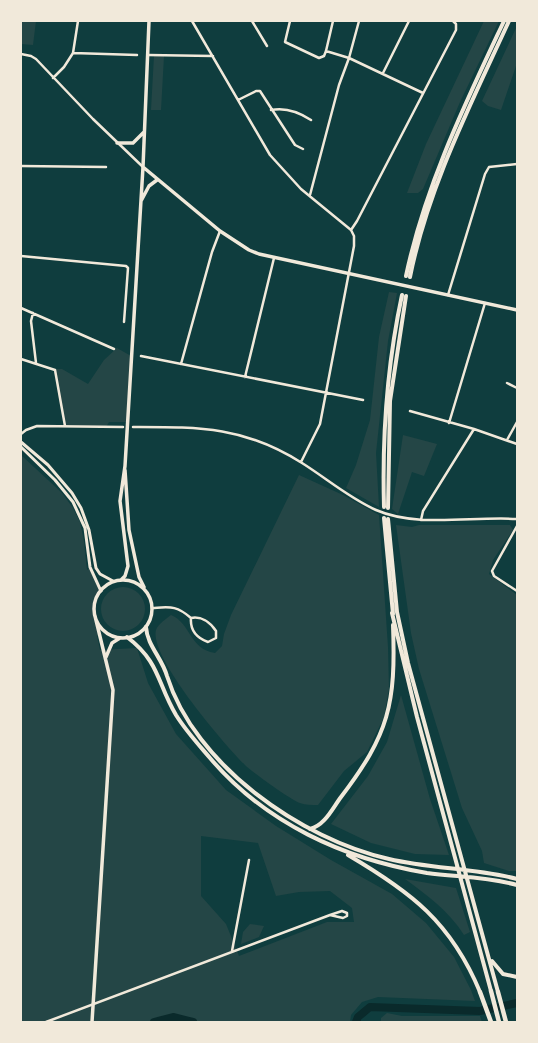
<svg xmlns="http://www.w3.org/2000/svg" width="538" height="1043" font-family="'Source Sans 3',sans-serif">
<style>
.green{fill:#244646;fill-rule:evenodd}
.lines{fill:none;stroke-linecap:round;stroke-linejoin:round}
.river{stroke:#0a2a2b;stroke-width:8}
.minor{stroke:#f1e9da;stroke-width:2.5}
.tertiary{stroke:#f1e9da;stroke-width:3}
.secondary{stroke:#f1e9da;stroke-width:3.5}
.trunk{stroke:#f1e9da;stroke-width:4}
.motorway{stroke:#f1e9da;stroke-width:4.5}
</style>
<rect width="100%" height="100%" fill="#0f3d3e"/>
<!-- green -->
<path class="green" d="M22 21H36L33 45 21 44Z
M484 21H499L460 102 423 189 418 193H407L426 144Z
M517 26V63L501 110 488 106 482 101Z
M154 56H164L161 110H151Z
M389 292 397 293 388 341 376 453 379 507 346 488 356 465 370 420 379 337Z
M117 348 131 356 127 422H109L106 427 65 426 54 369H62L88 384 104 360Z
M403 435 437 444 424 476 412 472 398 514 392 509Z
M21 455 62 493 73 508 80 522 84 541 87 570 90 567 101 591 95 607 100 634 97 636 100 650 137 648 148 683 176 734 226 790 276 826 331 860 392 894 426 923 454 957 471 990 475 1001 378 997 362 1002 351 1015 350 1022H21ZM201 836 258 843 276 896 299 892 330 891 352 908 354 922H327L239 956 226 924 201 896Z
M299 475 343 495 379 515 388 647 389 689 384 717 367 752 344 771 318 805C312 805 305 805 300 803 291 800 252 772 245 765 225 745 149 657 156 630 158 624 166 619 171 615 191 623 189 649 215 653L222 646 224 634 231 615Z
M396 525 412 527 419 525H510L513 530 493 560 489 574 517 595V871H509L484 863 482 851 462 808 419 669 411 633Z
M101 609a22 22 0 1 1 44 0a22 22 0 1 1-44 0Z
M401 695 430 799 449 855 415 854 371 843 331 824 368 776 387 742Z
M405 879 456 888 470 932 464 935C449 911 427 895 405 879Z
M250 924 264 926 259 937 241 944 243 932Z
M387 1013 402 1016H480L482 1022H381V1018Z"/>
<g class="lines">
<!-- river -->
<path class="river" d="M154 1022 173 1017 193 1022
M356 1022 358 1017 370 1007 480 1011 517 1003"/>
<!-- minor -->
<path class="minor" d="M192 21 270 155 301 189 351 230 354 236V246L320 424 301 462
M252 21 267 46
M290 21 285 42 319 58 324 56 326 51 333 21
M326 51 349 58 423 93
M73 53 78 21
M21 54 31 56 36 59 93 119 143 167
M148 55 213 56
M383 73 409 21
M53 78 64 67 73 53 137 55
M238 100 256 91H260L295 145 303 149
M271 110C286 107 299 112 311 120
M21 166 106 167
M310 195 339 85 349 58 359 21
M351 230 357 221 456 30V24L453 21
M21 256 126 266 128 268 124 322
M448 295 485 174 489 167 517 164
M21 308 114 349
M33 313 31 321 36 363
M141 356 363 400
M21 359 55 370 65 426
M181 364 212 252 220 231
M245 377 274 258
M507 383 517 388
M410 411 474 429 517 444
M449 423 485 303
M133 427C198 427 244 426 302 463 326 478 349 498 376 510 417 528 472 516 517 519
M21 434 26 430 37 426 123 427
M507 440 517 422
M421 520 423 511 474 429
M517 526 492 571 494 576 517 591
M152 608C170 607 176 605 191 618 190 630 197 638 208 642L216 638V631C210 622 201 616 191 618
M232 951 249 860
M46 1022 330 915 342 911 347 913V916L343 918 330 915"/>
<!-- tertiary -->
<path class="tertiary" d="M21 442 48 465 72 493 81 508 89 530 96 568 100 574 113 581
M21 447 55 480 73 502 85 528 90 567 101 591"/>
<!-- secondary -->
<path class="secondary" d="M117 143H133L144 132
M143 167 220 231 249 250 259 254 517 310
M141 201 149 186 157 180
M125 470 129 530 139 577 144 587
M121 580 125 576 128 566 120 501 125 466 143 167 149 21
M94 609a29 29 0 1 1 58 0a29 29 0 1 1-58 0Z
M106 657 112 643 120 638
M92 1022 113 690 95 616"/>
<!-- trunk -->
<path class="trunk" d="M406 276C425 186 465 104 504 21
M410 277C428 187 471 104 509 21
M384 507C382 436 387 365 402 295
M388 508 390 401 406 296
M384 518 393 614
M388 519 397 612 408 663 498 992
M392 613 417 717 491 991
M146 627C147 645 162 658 167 676 195 765 301 839 389 859 431 869 475 868 517 879
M127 637C160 662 157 683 176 715 186 731 198 744 210 758 265 823 344 859 427 873 457 877 488 877 517 885
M310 829C325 825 332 809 341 797 389 734 396 704 393 625
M348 855C411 892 451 922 480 992
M492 961 503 974 517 977"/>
<!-- motorway -->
<path class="motorway" d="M491 991 499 1022
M480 992 491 1022
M498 992 506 1022"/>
</g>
<!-- border -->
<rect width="538" height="1043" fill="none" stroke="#f1e9da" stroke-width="44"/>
</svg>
